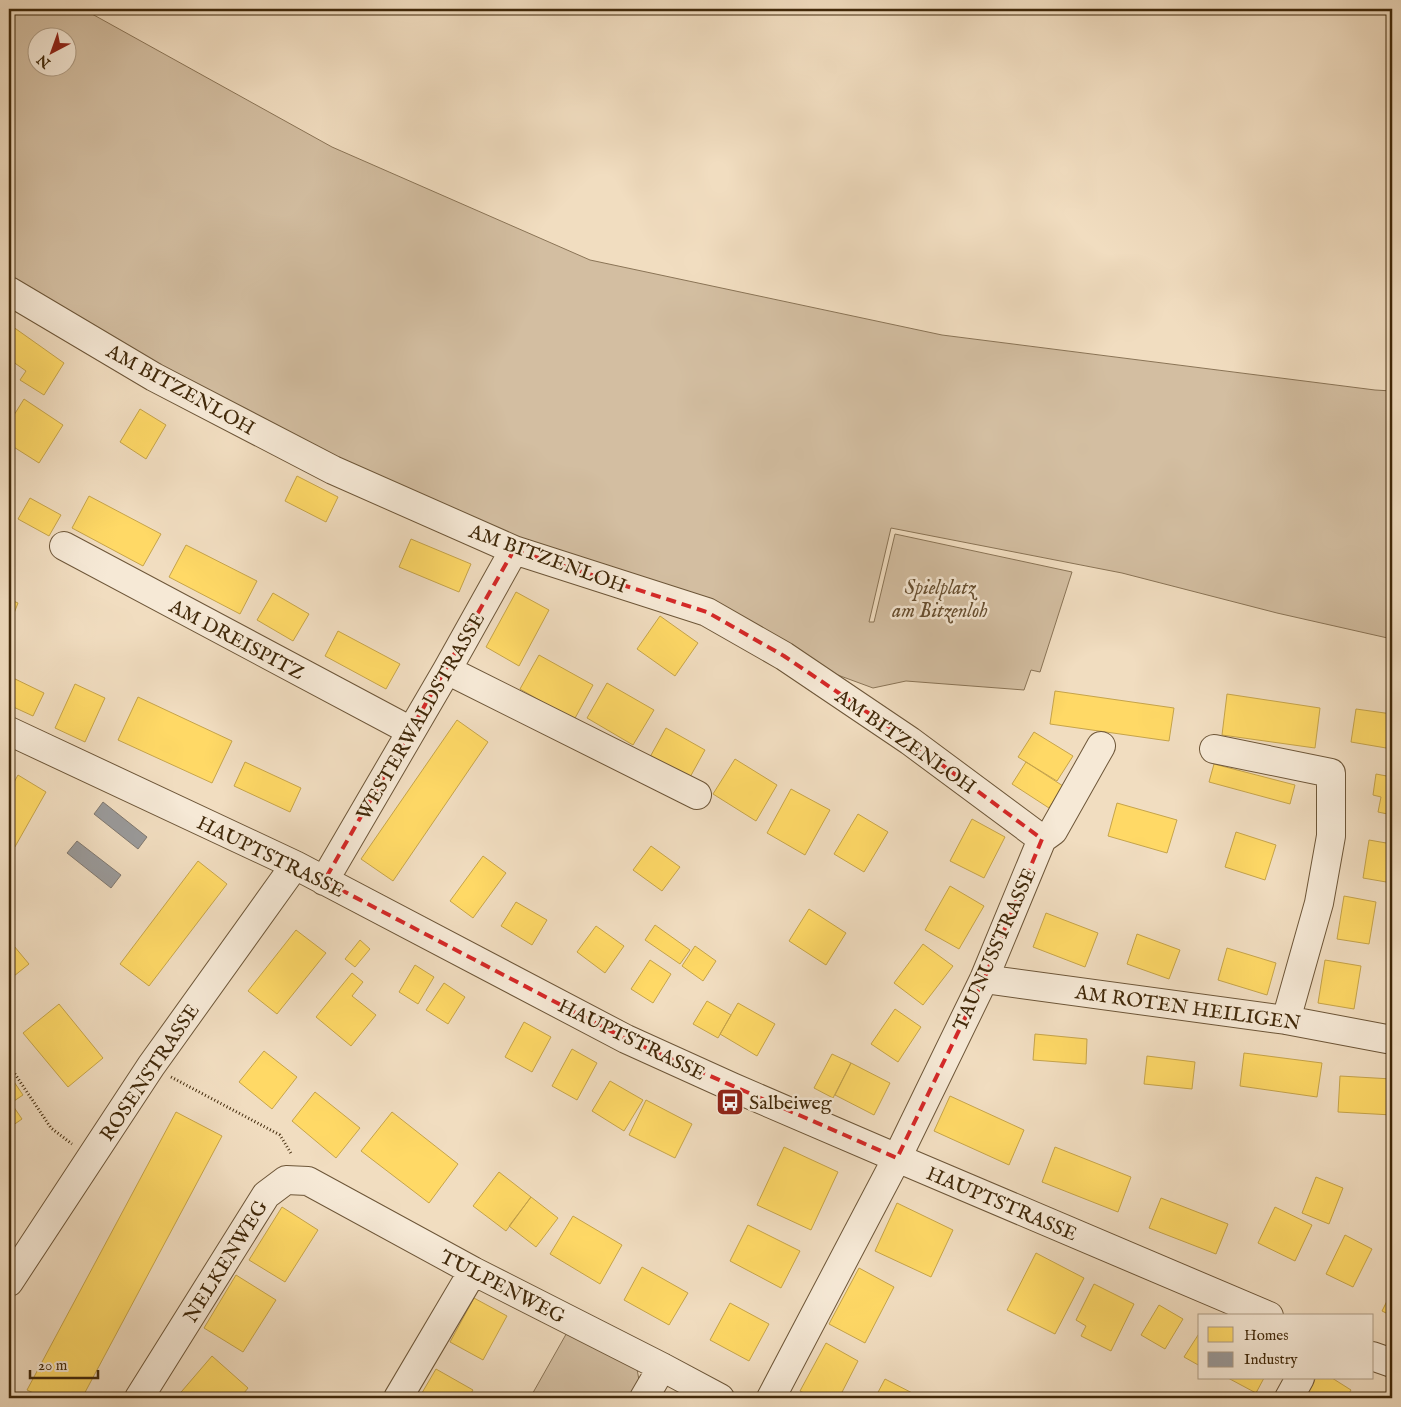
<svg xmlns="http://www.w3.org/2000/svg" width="1401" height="1407" font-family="'IM FELL English',serif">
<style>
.green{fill:#d3bea1;stroke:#8a7456;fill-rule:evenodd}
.homes{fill:#ffd966;stroke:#c6a44a}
.industry{fill:#999;stroke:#7f776e}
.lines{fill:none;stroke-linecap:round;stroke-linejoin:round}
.minor-casing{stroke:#6d5638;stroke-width:30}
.path{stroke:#41290a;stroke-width:3;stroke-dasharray:1 2.5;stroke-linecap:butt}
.minor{stroke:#f6e9d6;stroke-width:28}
.marked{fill:none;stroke:#d62828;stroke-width:4;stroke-dasharray:10 6;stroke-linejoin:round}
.labels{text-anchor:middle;stroke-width:5;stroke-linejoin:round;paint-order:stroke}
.street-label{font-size:20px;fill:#41290a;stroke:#f6e9d6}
.park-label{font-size:20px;font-style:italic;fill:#664e30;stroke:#f6e9d6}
.poi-label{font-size:20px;fill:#41290a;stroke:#f6e9d6;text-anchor:start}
</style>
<rect width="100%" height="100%" fill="#f1ddc0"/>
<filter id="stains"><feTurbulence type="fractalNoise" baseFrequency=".004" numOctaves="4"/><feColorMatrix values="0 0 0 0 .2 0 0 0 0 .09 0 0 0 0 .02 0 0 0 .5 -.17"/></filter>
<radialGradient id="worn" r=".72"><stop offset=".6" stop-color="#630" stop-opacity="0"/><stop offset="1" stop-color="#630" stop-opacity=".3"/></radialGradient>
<!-- green -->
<path class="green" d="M9 9H83L332 147 590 260 942 335 1375 390 1392 391V639L1277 613 1122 573 891 528 869 622H874L895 534 1072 572 1040 672 1031 670 1024 690 906 681 873 688 835 674 782 639 516 538 401 489 157 367 9 276ZM38 38H68V68H38Z
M569 1329 637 1369 639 1380 629 1398H530Z"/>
<!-- homes -->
<path class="homes" d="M9 324 64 363 44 395 20 380 26 371 9 359Z
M24 399 63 425 39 463 9 444V423Z
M140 409 166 425 146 459 120 442Z
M297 476 338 497 326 522 285 501Z
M89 496 161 534 143 566 72 528Z
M30 498 61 515 49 536 18 519Z
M411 539 471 564 459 592 399 567Z
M186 545 257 581 240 614 169 577Z
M516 592 549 610 519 666 486 647Z
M273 593 309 614 293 641 257 620Z
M9 599 18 603 9 626Z
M660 616 698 643 675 676 637 649Z
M338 631 400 664 386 689 325 656Z
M539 655 593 685 574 720 520 689Z
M9 676 44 693 33 716 9 705Z
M607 683 654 710 633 745 587 718Z
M75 684 105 698 85 742 55 728Z
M1055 691 1174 708 1169 741 1050 724Z
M1227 694 1320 708 1315 748 1222 735Z
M138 697 232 741 212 783 118 740Z
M1356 709 1392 714V749L1351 742Z
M457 720 488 742 393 881 361 859Z
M666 728 705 750 689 779 650 757Z
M1034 732 1073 756 1057 781 1018 757Z
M735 759 777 785 756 821 713 794Z
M245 762 301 788 290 812 234 786Z
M1026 762 1063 786 1049 808 1012 784Z
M1214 764 1295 785 1290 804 1209 782Z
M1376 774 1392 777V815L1378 812 1381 797 1373 795Z
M18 775 46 792 12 852 9 850V791Z
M791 789 830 810 805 855 767 833Z
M1117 803 1177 820 1167 853 1108 836Z
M858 814 888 832 864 872 834 854Z
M972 819 1005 837 984 878 950 861Z
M1236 832 1276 845 1265 880 1225 867Z
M1369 840 1392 844V883L1363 878Z
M651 846 680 867 662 891 633 870Z
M483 856 506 873 473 918 450 901Z
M198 861 227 884 149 986 120 964Z
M950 886 984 906 959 949 925 930Z
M1344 896 1376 902 1369 944 1337 939Z
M516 902 547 920 532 945 501 926Z
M809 909 846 933 826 965 789 941Z
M1046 913 1098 933 1085 967 1033 947Z
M655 925 690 950 680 964 645 940Z
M596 926 624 946 605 973 577 952Z
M296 930 326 953 277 1014 248 991Z
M1137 934 1180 950 1169 979 1127 964Z
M9 940 29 964 9 980Z
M360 940 370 949 355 967 345 959Z
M923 944 953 966 923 1005 894 983Z
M695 946 716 961 703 981 682 966Z
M1227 948 1276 963 1267 995 1218 980Z
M650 960 671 974 653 1003 631 989Z
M1325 960 1361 966 1354 1009 1318 1003Z
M415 965 434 977 418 1004 399 992Z
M352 973 363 982 352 996 376 1015 351 1046 316 1017Z
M444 983 465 997 448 1024 426 1010Z
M707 1001 731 1015 718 1038 693 1024Z
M738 1003 775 1024 757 1056 720 1034Z
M59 1004 103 1058 68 1087 23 1033Z
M895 1009 921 1027 898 1062 871 1044Z
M524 1022 551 1037 532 1072 505 1057Z
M1035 1034 1087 1039 1086 1064 1033 1060Z
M572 1049 597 1063 577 1100 552 1086Z
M264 1051 297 1077 272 1109 239 1082Z
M1244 1053 1322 1063 1317 1097 1240 1086Z
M832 1054 851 1063 833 1098 814 1088Z
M1147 1056 1195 1062 1192 1089 1144 1084Z
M851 1063 890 1083 874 1115 835 1095Z
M10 1076 23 1095 11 1103 9 1100V1077Z
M1340 1076 1392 1079V1115L1338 1112Z
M610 1081 643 1100 624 1131 592 1111Z
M315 1092 360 1128 336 1158 292 1121Z
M950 1096 1024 1130 1009 1165 934 1131Z
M9 1100 22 1119 9 1128Z
M646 1100 692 1124 675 1158 629 1135Z
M176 1112 222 1136 82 1398H44L27 1390Z
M392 1112 458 1164 429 1203 361 1151Z
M784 1147 838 1172 811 1230 757 1205Z
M1055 1147 1131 1177 1118 1212 1042 1182Z
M499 1172 531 1197 506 1231 473 1206Z
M1316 1177 1343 1188 1329 1224 1302 1213Z
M531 1197 558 1218 536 1247 509 1226Z
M1161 1198 1228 1224 1216 1254 1149 1228Z
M897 1203 953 1230 931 1277 875 1251Z
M282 1207 318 1230 285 1282 249 1260Z
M1275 1207 1312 1225 1295 1261 1258 1243Z
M573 1216 622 1245 600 1284 550 1254Z
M748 1225 800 1251 781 1288 730 1261Z
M1345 1235 1372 1249 1353 1287 1326 1274Z
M1036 1253 1084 1278 1055 1334 1007 1310Z
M642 1267 688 1293 669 1325 624 1300Z
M859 1268 894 1287 865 1343 829 1324Z
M236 1275 276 1300 243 1352 204 1328Z
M1094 1284 1134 1304 1111 1351 1081 1336 1086 1326 1076 1320Z
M1392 1291V1316L1382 1311Z
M474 1298 507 1316 483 1360 450 1342Z
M730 1303 769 1324 749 1361 710 1340Z
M1159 1305 1183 1319 1165 1349 1141 1335Z
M1200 1332V1366L1184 1357Z
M826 1343 858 1361 839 1398H814L800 1391Z
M212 1356 248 1388 240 1398H176Z
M436 1369 473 1390 468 1398H419Z
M1228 1378H1264L1256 1393Z
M1316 1378H1332L1351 1390 1346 1398H1304Z
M885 1379 922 1398H875Z"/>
<!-- industry -->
<path class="industry" d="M103 802 147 837 138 849 94 814Z
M77 841 121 875 111 888 67 853Z"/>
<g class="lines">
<!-- minor casing -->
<g class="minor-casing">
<path id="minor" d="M9 291 154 377 333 470 514 550 707 612 784 656 910 741 1042 839
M64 546 411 731
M447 670 697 795
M9 731 295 865 626 1039 732 1087 897 1158 1269 1316
M1214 749 1331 773V836L1319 903 1286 1020
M324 881 447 670 514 550
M984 979 1286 1020 1392 1040
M9 1282 151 1066 295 865
M1372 1356 1392 1363
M139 1398 266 1195 286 1180 308 1181 473 1271 662 1367 720 1398
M398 1398 473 1271
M644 1398 662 1367
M771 1398 897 1158 984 979 1042 839 1053 831 1101 746
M1289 1398 1300 1378"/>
</g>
<!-- path -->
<path class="path" d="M9 1065 51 1128 72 1144
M171 1077 280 1135 292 1155"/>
<!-- minor -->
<use href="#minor" class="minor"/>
</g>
<!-- marked area -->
<path class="marked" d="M514 550 707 612 784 656 910 741 1042 839 984 979 897 1158 626 1039 324 881Z"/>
<!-- icons -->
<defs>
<g id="bus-square" transform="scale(1.4375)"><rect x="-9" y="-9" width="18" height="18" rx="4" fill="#8f2418" stroke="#f6e9d6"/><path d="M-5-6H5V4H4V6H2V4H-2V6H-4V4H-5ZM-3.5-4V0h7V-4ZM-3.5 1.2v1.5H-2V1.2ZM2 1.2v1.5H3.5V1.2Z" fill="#fff"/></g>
</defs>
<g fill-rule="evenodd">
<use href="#bus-square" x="730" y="1102"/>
</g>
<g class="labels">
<!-- street labels -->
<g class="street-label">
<text transform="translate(181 389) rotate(29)" y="7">AM BITZENLOH</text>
<text transform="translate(548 558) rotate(20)" y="7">AM BITZENLOH</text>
<text transform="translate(237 639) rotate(28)" y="7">AM DREISPITZ</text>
<text transform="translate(420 716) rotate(-60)" y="7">WESTERWALDSTRASSE</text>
<text transform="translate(906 741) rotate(35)" y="7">AM BITZENLOH</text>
<text transform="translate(271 856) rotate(26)" y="7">HAUPTSTRASSE</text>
<text transform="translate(994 949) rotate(-66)" y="7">TAUNUSSTRASSE</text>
<text transform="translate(1188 1007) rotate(8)" y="7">AM ROTEN HEILIGEN</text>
<text transform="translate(632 1039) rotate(26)" y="7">HAUPTSTRASSE</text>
<text transform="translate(149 1072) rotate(-56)" y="7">ROSENSTRASSE</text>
<text transform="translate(1002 1203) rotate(23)" y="7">HAUPTSTRASSE</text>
<text transform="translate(225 1261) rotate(-58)" y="7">NELKENWEG</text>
<text transform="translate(503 1286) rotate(27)" y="7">TULPENWEG</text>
</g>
<!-- park labels -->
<g class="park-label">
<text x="940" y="594">Spielplatz<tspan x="940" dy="23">am Bitzenloh</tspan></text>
</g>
<!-- poi labels -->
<g class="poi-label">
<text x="749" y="1109">Salbeiweg</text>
</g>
</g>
<!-- margin -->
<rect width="1401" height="1407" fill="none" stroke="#f1ddc0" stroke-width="30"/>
<rect x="10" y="10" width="1381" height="1387" fill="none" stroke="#41290a" stroke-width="2.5"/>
<rect x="15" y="15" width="1371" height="1377" fill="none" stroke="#41290a"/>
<!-- legend -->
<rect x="1198" y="1314" width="175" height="65" fill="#f6e9d6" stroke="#ae9c84"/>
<rect x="1208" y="1327" width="25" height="15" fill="#ffd966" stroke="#ae9c84"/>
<text x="1244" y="1340" font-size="15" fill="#41290a">Homes</text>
<rect x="1208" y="1352" width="25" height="15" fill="#999999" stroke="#ae9c84"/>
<text x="1244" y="1364" font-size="15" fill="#41290a">Industry</text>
<!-- north arrow -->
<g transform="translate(52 52) rotate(221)"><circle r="24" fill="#f6e9d6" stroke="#ae9c84"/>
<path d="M0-4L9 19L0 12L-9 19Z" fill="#8f2418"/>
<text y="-8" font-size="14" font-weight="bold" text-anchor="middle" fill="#41290a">N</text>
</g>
<!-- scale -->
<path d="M30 1370v8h68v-8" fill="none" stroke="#41290a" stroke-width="2.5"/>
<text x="38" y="1370" font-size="15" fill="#41290a" stroke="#f6e9d6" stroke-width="4" paint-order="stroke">20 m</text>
<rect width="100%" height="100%" filter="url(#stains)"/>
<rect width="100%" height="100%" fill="url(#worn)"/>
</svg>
